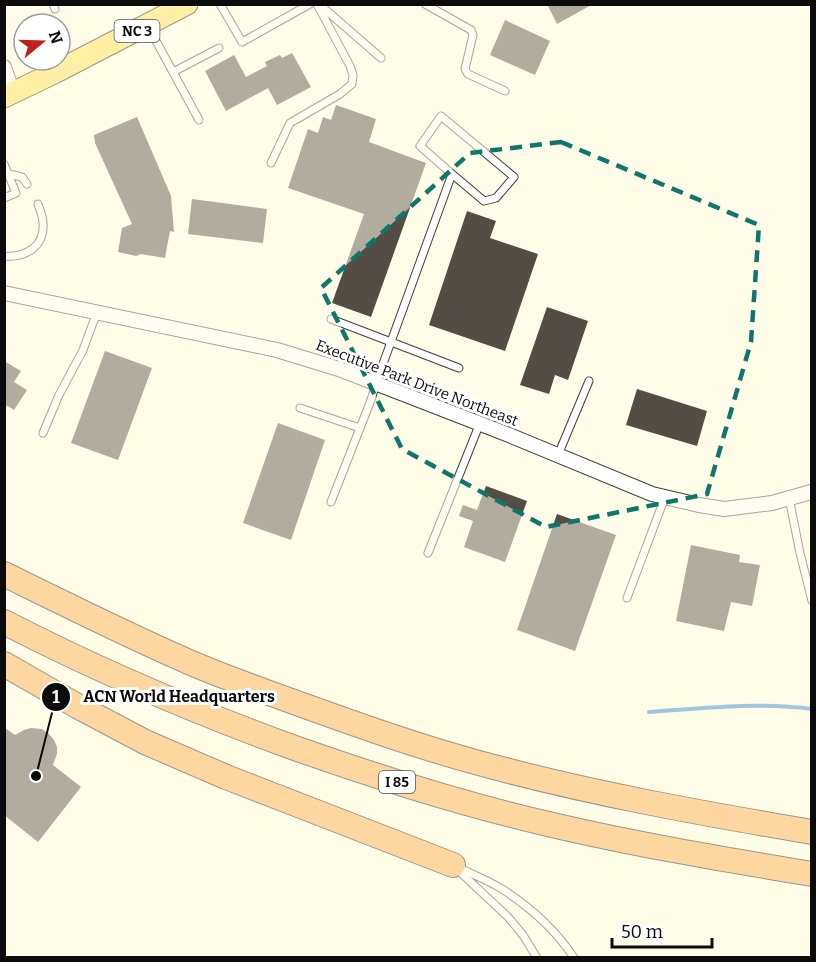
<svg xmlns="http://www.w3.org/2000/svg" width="816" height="962" font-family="Bitter,serif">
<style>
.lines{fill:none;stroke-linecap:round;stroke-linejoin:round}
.stream{stroke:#2c85d5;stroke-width:4}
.building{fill:#544d46}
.service-casing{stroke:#3e3e3e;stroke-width:9}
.minor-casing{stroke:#3e3e3e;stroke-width:16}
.primary-casing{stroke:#1c1c1c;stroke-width:23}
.motorway-casing{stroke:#1c1c1c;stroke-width:26}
.service{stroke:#fff;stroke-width:7}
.minor{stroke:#fff;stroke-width:14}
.primary{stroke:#ffe358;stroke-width:21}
.motorway{stroke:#fda848;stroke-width:24}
.marked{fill:none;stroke:#0f766e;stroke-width:4.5;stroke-dasharray:12 8;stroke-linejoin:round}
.labels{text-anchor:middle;stroke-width:6;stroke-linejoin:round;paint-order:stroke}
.shield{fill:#fff;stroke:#545454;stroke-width:1.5}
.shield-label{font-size:14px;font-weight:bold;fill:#0b0b0b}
.street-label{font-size:15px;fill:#0b0b0b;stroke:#fff}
.leader{fill:none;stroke:#0b0b0b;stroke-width:2}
.callout-dot{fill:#0b0b0b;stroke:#fff;stroke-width:2}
.mark-label{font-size:18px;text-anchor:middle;font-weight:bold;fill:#fff}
.callout-label{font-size:16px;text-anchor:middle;font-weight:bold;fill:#0b0b0b;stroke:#fff;stroke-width:6;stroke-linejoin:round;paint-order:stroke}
</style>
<rect width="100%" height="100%" fill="#fffce8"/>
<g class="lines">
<!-- stream -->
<path class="stream" d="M649 712C704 708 758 702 812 709"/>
</g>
<!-- building -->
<path class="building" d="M547 4H593L557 24Z
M505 20 550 41 535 75 490 55Z
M292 53 311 87 277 105 268 88 226 111 205 71 234 55 246 77 267 66 265 62 280 55 282 58Z
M336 105 376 119 369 142 426 163 371 317 332 303 364 214 288 188 308 129 318 133 323 117 331 120Z
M137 117 171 196 174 232 170 231 165 258 141 254 136 256 118 252 122 228 132 224 95 143 94 135Z
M192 199 267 209 263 243 188 234Z
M467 211 496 221 490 238 538 254 505 351 429 325Z
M547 307 588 321 568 380 555 375 549 394 520 385Z
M105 351 152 368 118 460 71 443Z
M4 361 21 371 14 382 27 390 14 410 4 404Z
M637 389 707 411 697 446 626 425Z
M278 423 325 440 291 540 243 523Z
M486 486 527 501 505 562 464 547 473 521 459 516 463 505 477 510Z
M557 514 616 535 575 651 517 630Z
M691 545 740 555 739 562 760 565 752 606 731 602 724 631 676 621Z
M4 727 15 735 24 730 31 728 42 729 49 734 54 740 57 747V754L53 765 81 787 38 842 4 815Z"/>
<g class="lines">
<!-- service casing -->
<g class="service-casing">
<path id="service" d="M53 4 55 9
M220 4 242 42 310 4
M319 4 381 58
M425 4 471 30 473 35 465 69 468 74 505 91
M149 28 199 120
M173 72 219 48
M271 163 290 123 340 94 352 84 353 75 350 66 317 4
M4 164 16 193 4 198
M9 174 22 177 27 184
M4 256C26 258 45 246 43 223 43 217 40 210 38 204
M331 319 459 368
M300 408 360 428
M43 433 59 395 83 350 97 312
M558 455 589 381
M789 498 800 553 812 601
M331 502 371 400 376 383 452 174 420 146 441 116 514 177 496 198 484 201 452 174
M428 553 480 423
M627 598 665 497
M455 866C471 874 488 880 502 889 530 907 556 930 574 958
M459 871 508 917 523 935 537 958"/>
</g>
<!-- minor casing -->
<g class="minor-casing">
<path id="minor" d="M4 67 13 93
M4 293 277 350 339 369 504 433 652 494 699 505 724 509 772 503 811 492"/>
</g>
<!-- primary casing -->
<g class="primary-casing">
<path id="primary" d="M4 97 54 73 187 4"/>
</g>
<!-- motorway casing -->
<g class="motorway-casing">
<path id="motorway" d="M4 574C63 603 121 632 180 658 217 675 256 688 294 702 355 724 416 746 479 763 588 793 700 813 812 832
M4 622C97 670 193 711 292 747 374 776 458 803 544 823 632 844 722 859 812 874
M4 664 79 707 145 742 226 777 453 865"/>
</g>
<!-- service -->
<use href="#service" class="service"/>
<!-- minor -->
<use href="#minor" class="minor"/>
<!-- primary -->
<use href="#primary" class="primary"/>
<!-- motorway -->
<use href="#motorway" class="motorway"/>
</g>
<!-- marked area -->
<path d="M0 0H816V962H0ZM561 142 759 225 751 342 707 494 546 527 402 449 321 288 470 153Z" fill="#fffce8" fill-opacity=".55" fill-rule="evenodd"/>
<path class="marked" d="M561 142 759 225 751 342 707 494 546 527 402 449 321 288 470 153Z"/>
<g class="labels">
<!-- shield labels -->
<g class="shield">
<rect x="114.5" y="20" width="45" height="22" rx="4.5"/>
<rect x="379" y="771" width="36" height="22" rx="4.5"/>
</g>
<g class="shield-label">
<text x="137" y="36">NC 3</text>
<text x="397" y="787">I 85</text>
</g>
<!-- street labels -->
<g class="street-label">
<text transform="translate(417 383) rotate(21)" y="5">Executive Park Drive Northeast</text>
</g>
</g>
<!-- callouts -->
<path class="leader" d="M36 776L56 697"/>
<g class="callout-dot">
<circle cx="36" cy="776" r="6"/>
<circle cx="56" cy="697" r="15"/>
</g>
<g class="mark-label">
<text x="56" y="703">1</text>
</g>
<g class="callout-label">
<text x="179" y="702">ACN World Headquarters</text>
</g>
<!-- border -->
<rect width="816" height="962" fill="none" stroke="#0b0b0b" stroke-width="12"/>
<!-- north arrow -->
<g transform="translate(42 42) rotate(71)"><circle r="28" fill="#ffffff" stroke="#9d9d9d" stroke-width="1.5"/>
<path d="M0-4.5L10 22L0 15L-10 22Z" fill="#c2201c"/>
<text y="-9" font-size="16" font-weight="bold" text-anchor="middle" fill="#0b0b0b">N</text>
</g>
<!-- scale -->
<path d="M612 938v9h100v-9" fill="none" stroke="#0b0b0b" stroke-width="3"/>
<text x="621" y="938" font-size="18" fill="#0b0b0b" stroke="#ffffff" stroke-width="4.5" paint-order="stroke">50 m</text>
</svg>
